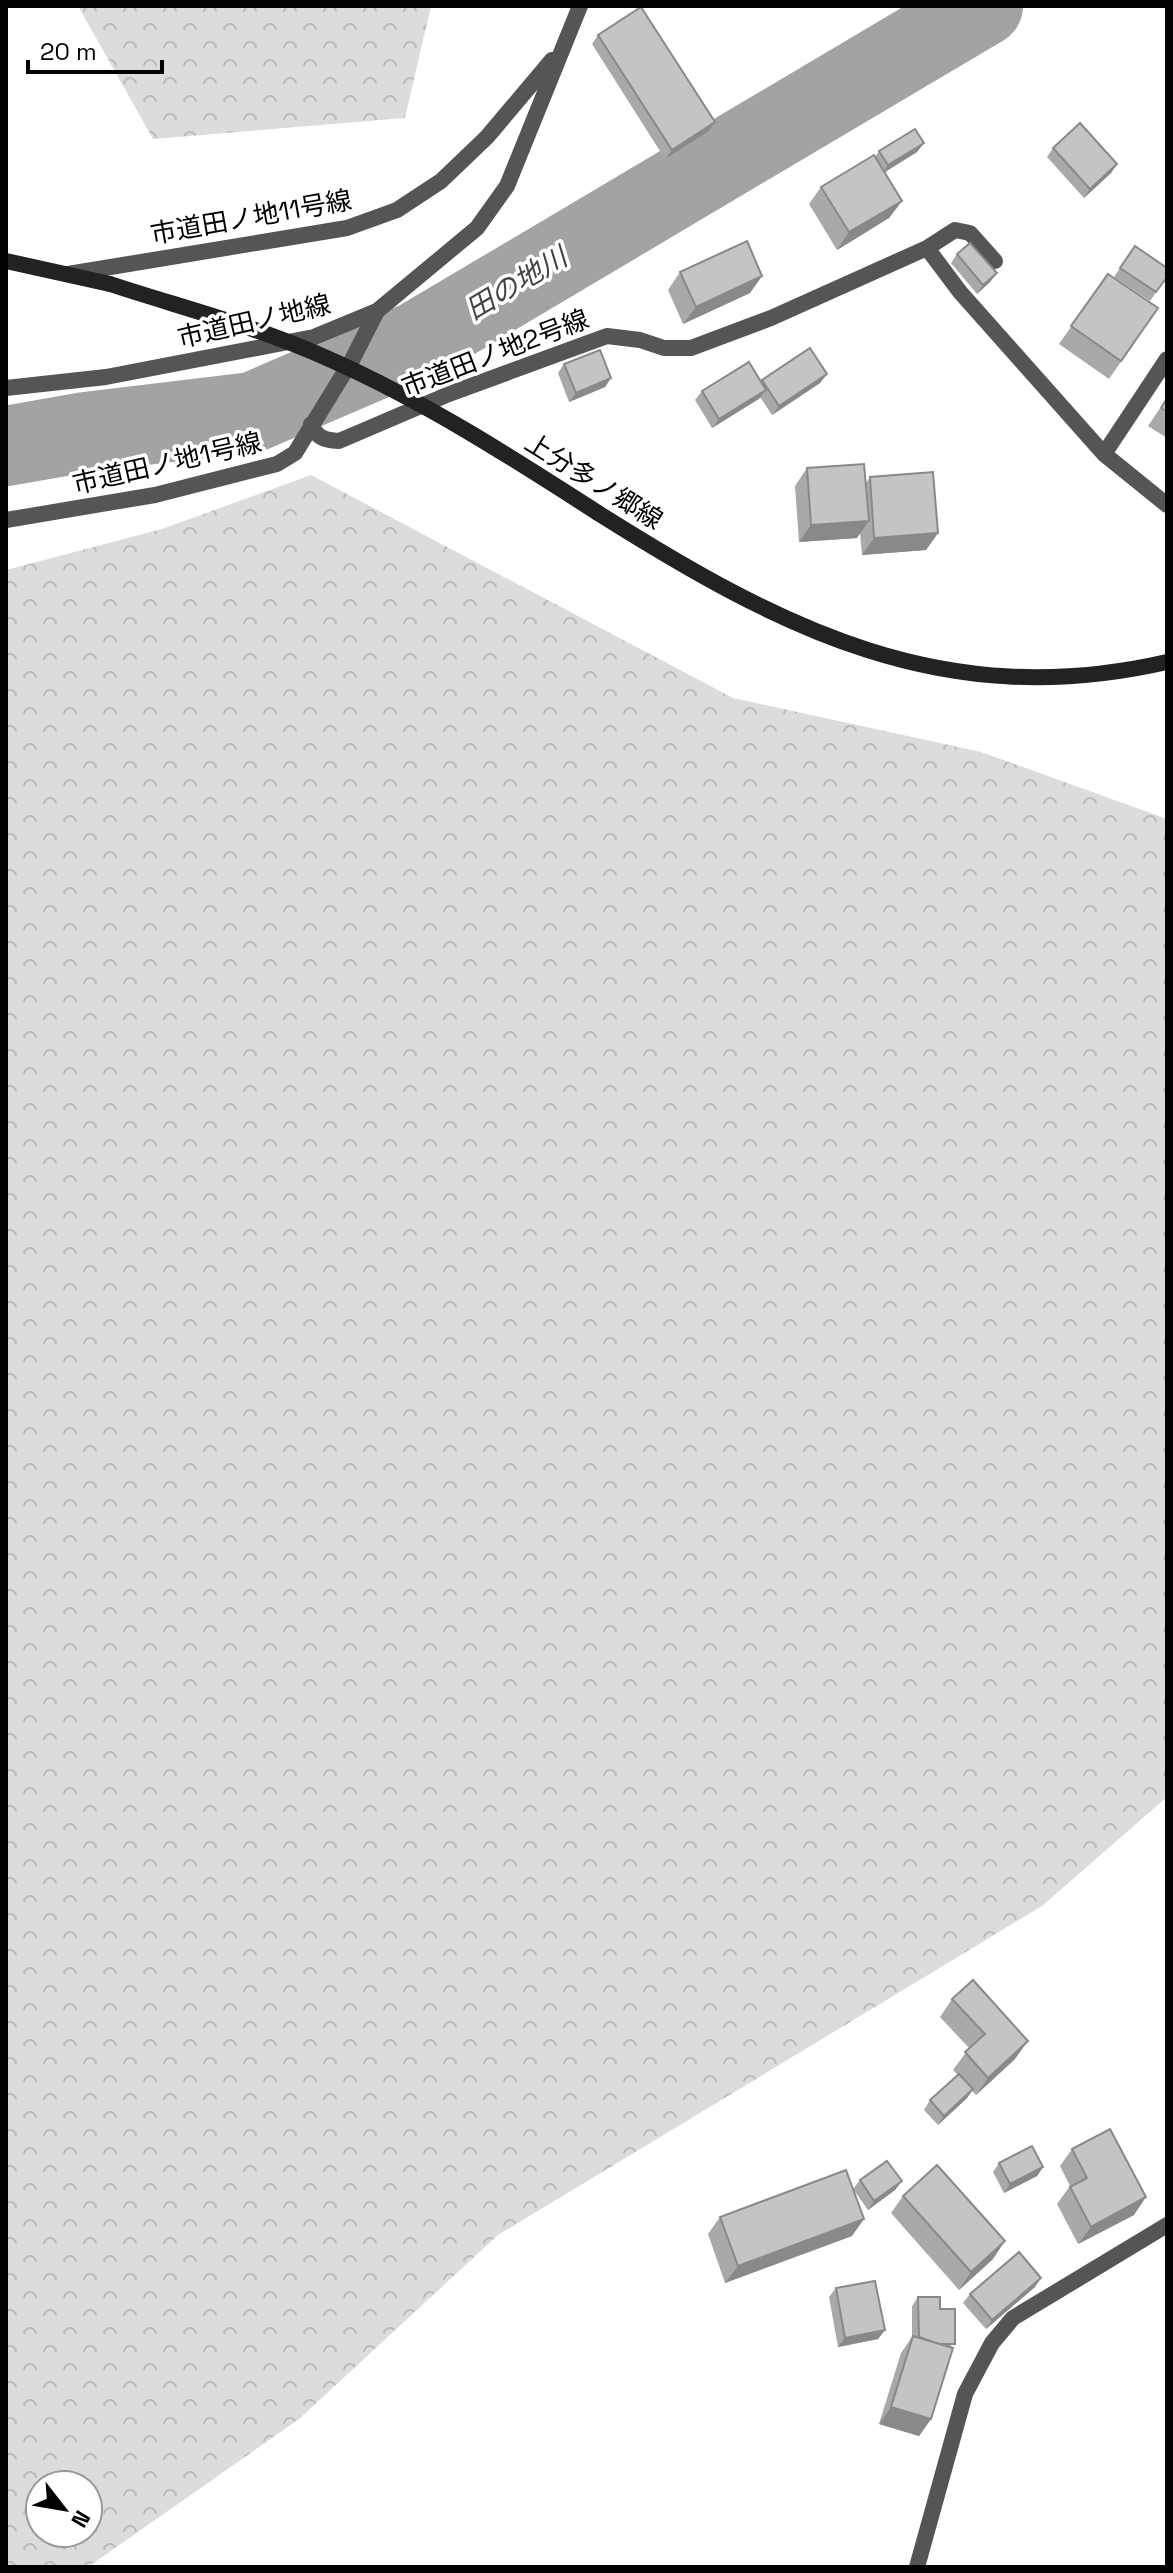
<svg xmlns="http://www.w3.org/2000/svg" width="1173" height="2573" font-family="'Space Grotesk','Noto Sans JP',sans-serif">
<style>
.forest{fill:url(#forest-crowns);fill-rule:evenodd}
.lines{fill:none;stroke-linecap:round;stroke-linejoin:round}
.river{stroke:#a3a3a3;stroke-width:80}
.minor{stroke:#555;stroke-width:16}
.secondary{stroke:#222;stroke-width:16}
.secondary-bridge{stroke:#222;stroke-width:16}
.wall{fill:#a9a9a9}
.shaded-wall{fill:#898989}
.building{fill:#c4c4c4;stroke:#898989;stroke-width:2}
.labels{text-anchor:middle;stroke-width:7;stroke-linejoin:round;paint-order:stroke}
.street-label{font-size:26px;fill:#000;stroke:#fff}
.water-label{font-size:28px;font-style:italic;fill:#444;stroke:#fff}
</style>
<defs>
<pattern id="forest-crowns" width="20" height="18" patternUnits="userSpaceOnUse" patternTransform="scale(2)"><rect width="20" height="18" fill="#dcdcdc"/><path d="M2 6a3 3 0 1 1 6 0M12 15a3 3 0 1 1 6 0" fill="none" stroke="#bbb"/></pattern>
</defs>
<rect width="100%" height="100%" fill="#fff"/>
<!-- forest -->
<path class="forest" d="M78 6H431L405 118 153 139Z
M311 475 733 698 981 752 1167 819V1797L1042 1906 498 2235 299 2419 88 2567H6V570L162 529ZM40 2485H88V2533H40Z"/>
<g class="lines">
<!-- river -->
<path class="river" d="M6 446 86 432 253 412 418 341 983 6"/>
<!-- minor -->
<path class="minor" d="M995 261 970 233 955 230 927 248 960 292 1104 454
M68 274 347 228 397 210 441 181 487 137 552 60
M1167 359 1104 454 1167 505
M6 388 106 377 314 337 377 311 477 228 507 186 580 6
M311 424C317 438 324 440 339 441L449 394 607 336 640 340 664 348H691L771 318 927 248
M6 520 155 495 277 464 295 453 352 360 377 311
M917 2567 965 2394 992 2343 1013 2318 1167 2225"/>
<!-- secondary -->
<path class="secondary" d="M6 261 110 284
M598 513C782 629 944 713 1167 662"/>
<!-- secondary-bridge -->
<path class="secondary-bridge" d="M110 284C183 308 259 327 329 359 424 401 511 457 598 513"/>
</g>
<!-- wall -->
<path class="wall" d="M598 35 715 122 709 131 665 159 592 44Z
M924 143 917 152 884 172 902 201 889 218 837 250 809 204 821 187 875 157 879 151Z
M1053 148 1117 164 1111 173 1084 198 1047 157Z
M1135 246 1167 277 1150 301 1114 277Z
M957 254 997 273 990 282 977 294 951 263Z
M680 272 762 276 750 293 683 324 668 290Z
M1108 274 1158 308 1109 379 1059 344Z
M564 364 611 378 605 387 569 402 558 373Z
M827 374 820 383 772 415 760 397 712 428 695 400 702 391 761 382 762 380Z
M1167 398V438L1148 426Z
M807 468 866 483 870 477 938 533 926 550 862 555 860 533 857 538 799 542 795 486Z
M952 1999 1015 2059 976 2095 972 2091 967 2098 938 2125 924 2110 930 2100 958 2075 953 2070 969 2048 940 2017Z
M1072 2149 1134 2215 1078 2244 1057 2204 1070 2186 1060 2166Z
M999 2163 1043 2167 1037 2176 1004 2193 993 2172Z
M860 2180 895 2190 868 2210 853 2189Z
M903 2196 993 2259 959 2290 891 2213Z
M720 2217 852 2236 725 2283 708 2234Z
M1035 2287 986 2329 963 2303 970 2294Z
M836 2288 885 2330 878 2339 838 2347 829 2297Z
M918 2297 940 2309 952 2348 931 2419 919 2436 879 2424 901 2353 912 2337V2306Z"/>
<!-- shaded-wall -->
<path class="shaded-wall" d="M715 122 709 131 665 159 672 150Z
M924 143 917 152 882 174 888 165Z
M1117 164 1111 173 1084 198 1090 189Z
M902 201 889 218 837 250 849 232Z
M997 273 990 282 977 294 983 285Z
M762 276 750 293 683 324 696 307Z
M827 374 820 383 772 415 779 406Z
M611 378 605 387 569 402 576 393Z
M766 390 759 399 712 428 719 419Z
M869 521 857 538 799 542 811 525Z
M938 533 926 550 862 555 874 538Z
M1028 2041 1015 2059 976 2095 988 2078Z
M973 2089 967 2098 938 2125 944 2116Z
M1043 2167 1037 2176 1004 2193 1010 2184Z
M902 2181 895 2190 868 2210 874 2201Z
M1146 2197 1134 2215 1078 2244 1091 2227Z
M864 2219 852 2236 725 2283 738 2266Z
M1005 2241 993 2259 959 2290 971 2272Z
M1041 2278 1035 2287 986 2329 992 2320Z
M885 2330 878 2339 838 2347 845 2338Z
M891 2407 931 2419 919 2436 879 2424Z"/>
<!-- building -->
<path class="building" d="M641 7 715 122 672 150 598 35Z
M1080 123 1117 164 1090 189 1053 148Z
M915 129 924 143 888 165 879 151Z
M874 155 902 201 849 232 821 187Z
M747 241 762 276 696 307 680 272Z
M970 243 997 273 983 285 957 254Z
M1135 246 1167 268V277L1156 292 1120 268Z
M1108 274 1158 308 1121 361 1071 326Z
M810 348 827 374 779 406 762 380Z
M600 350 611 378 576 393 564 364Z
M749 362 766 390 719 419 702 391Z
M1167 398V412L1161 408Z
M864 464 869 521 811 525 807 468Z
M933 472 938 533 874 538 870 477Z
M973 1980 1028 2041 988 2078 965 2052 985 2034 952 1999Z
M959 2074 973 2089 944 2116 930 2100Z
M1110 2129 1146 2197 1091 2227 1070 2187 1087 2178 1072 2149Z
M1032 2146 1043 2167 1010 2184 999 2163Z
M887 2161 902 2181 874 2201 860 2180Z
M937 2165 1005 2241 971 2272 903 2196Z
M846 2170 864 2219 738 2266 720 2217Z
M1019 2252 1041 2278 992 2320 970 2294Z
M875 2281 885 2330 845 2338 836 2288Z
M918 2297H940V2309H955V2344H939L919 2337Z
M913 2336 953 2348 931 2419 891 2407Z"/>
<g class="labels">
<!-- street labels -->
<g class="street-label">
<text transform="translate(251 217) rotate(-10)" y="9">市道田ノ地11号線</text>
<text transform="translate(254 321) rotate(-13)" y="9">市道田ノ地線</text>
<text transform="translate(495 353) rotate(-21)" y="9">市道田ノ地2号線</text>
<text transform="translate(167 463) rotate(-13)" y="9">市道田ノ地1号線</text>
<text transform="translate(594 481) rotate(32)" y="9">上分多ノ郷線</text>
</g>
<!-- water labels -->
<g class="water-label">
<text transform="translate(516 283) rotate(-31)" y="10">田の地川</text>
</g>
</g>
<!-- border -->
<rect width="1173" height="2573" fill="none" stroke="#000000" stroke-width="16"/>
<!-- north arrow -->
<g transform="translate(64 2509) rotate(121)"><circle r="38" fill="#ffffff" stroke="#999999" stroke-width="2"/>
<path d="M0-6L14 30L0 20L-14 30Z" fill="#000000"/>
<text y="-12" font-size="22" font-weight="bold" text-anchor="middle" fill="#000000">N</text>
</g>
<!-- scale -->
<path d="M28 60v12h134v-12" fill="none" stroke="#000000" stroke-width="4"/>
<text x="40" y="60" font-size="24" fill="#000000" stroke="#ffffff" stroke-width="6" paint-order="stroke">20 m</text>
</svg>
